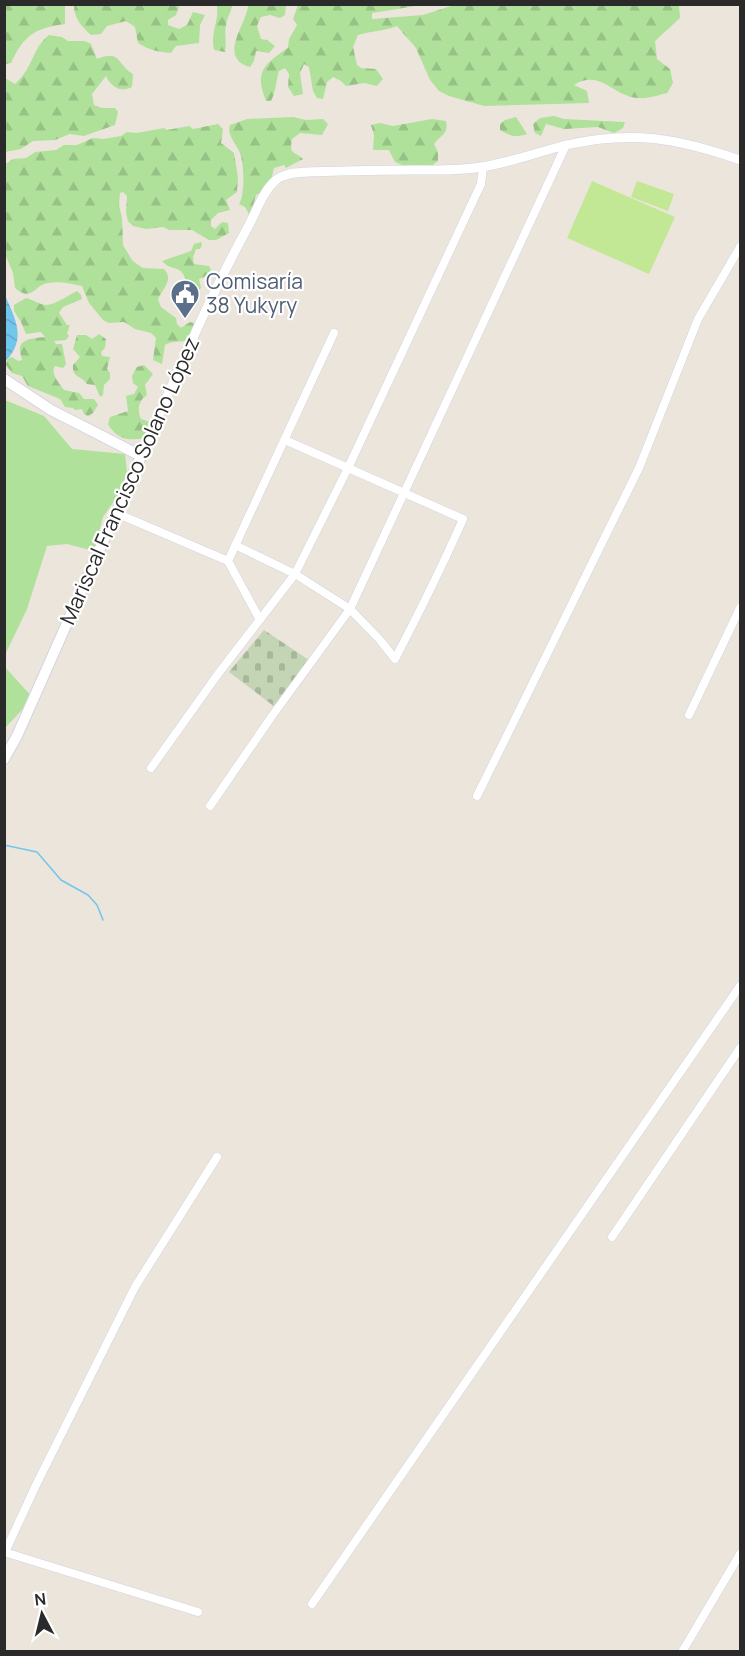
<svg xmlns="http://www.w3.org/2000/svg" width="745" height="1656" font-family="Manrope,sans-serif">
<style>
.grass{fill:#afe19a}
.forest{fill:url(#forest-firs)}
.cemetery{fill:url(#cemetery-stones)}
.pitch{fill:#c2e895}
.water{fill:url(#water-waves)}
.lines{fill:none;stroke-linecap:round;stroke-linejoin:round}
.stream{stroke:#71c6eb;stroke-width:1.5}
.minor-casing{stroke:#d1d4e2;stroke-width:9}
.tertiary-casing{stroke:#d1d4e2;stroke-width:10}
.secondary-casing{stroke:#d1d4e2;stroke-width:12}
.minor{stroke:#fff;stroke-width:8}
.tertiary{stroke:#fff;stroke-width:9}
.secondary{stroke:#fff;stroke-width:10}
.labels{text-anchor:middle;stroke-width:4.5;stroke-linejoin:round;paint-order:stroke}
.service-label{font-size:21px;fill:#4e5e75;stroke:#fff;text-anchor:start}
.street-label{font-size:21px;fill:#2a2a2a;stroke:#fff}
</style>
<defs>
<pattern id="forest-firs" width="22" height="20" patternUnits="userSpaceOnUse" patternTransform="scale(1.5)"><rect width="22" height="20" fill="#afe19a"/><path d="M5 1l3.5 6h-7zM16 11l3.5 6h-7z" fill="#97c185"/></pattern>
<pattern id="cemetery-stones" width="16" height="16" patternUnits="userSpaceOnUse" patternTransform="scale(1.5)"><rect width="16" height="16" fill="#c3d5b4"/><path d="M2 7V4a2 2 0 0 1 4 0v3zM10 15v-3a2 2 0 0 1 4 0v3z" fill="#a8b79b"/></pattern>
<pattern id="water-waves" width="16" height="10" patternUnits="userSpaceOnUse" patternTransform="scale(1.5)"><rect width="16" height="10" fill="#71c6eb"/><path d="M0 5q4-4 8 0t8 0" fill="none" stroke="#62aaca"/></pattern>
</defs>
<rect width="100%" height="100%" fill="#ece5dc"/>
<!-- grass -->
<path class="grass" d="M5 400 44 416 72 449 125 454 128 481 103 517 94 551 67 544 47 546 27 609 5 655Z
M4 666 33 698 5 728H4Z"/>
<!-- forest -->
<path class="forest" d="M4 5H65V24C35 28 24 35 11 63L5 64Z
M74 5H177L179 7 176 15 168 20V25L179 29 187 25 193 12 205 15 200 25 199 43 176 46 171 53C158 52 149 50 138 43L135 27 126 21 107 26 101 34 91 35C81 26 74 18 74 5Z
M215 5 232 6C231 13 226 19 226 26 224 34 227 42 225 52L214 50C210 33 219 22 217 6Z
M248 5H286L285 15 280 18 270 15 261 17 257 26 261 39 267 40 275 46 269 53 256 51 254 61 250 67C216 58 248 22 248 5Z
M454 5H679L680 18 655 41 657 59 670 69 673 83 667 93C658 95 648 99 639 98 614 98 601 68 574 85L587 91 589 103 484 106 449 96 439 91 430 80 416 48 397 26C384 31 371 31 358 35L353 47 357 65 361 68 376 69 383 79 377 86 364 83 346 86 341 81 333 77 327 82 323 99 317 98 313 91 309 67 304 64 300 73 303 94 294 96 288 87 289 74 285 68 279 71C276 81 276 91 271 101H266C254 72 264 64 288 48L289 39 297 25 293 19 298 5H422L372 13V19L423 15Z
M49 35 62 37 68 41H85L91 44 97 59C121 49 117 65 133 74L132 87C121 93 111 87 106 76L92 94 94 105 102 108H115L118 112 115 125 84 136 70 134 55 140 33 141 21 149 5 152V78L15 84C34 67 32 48 49 35Z
M554 116 564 119 625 122 623 128 614 133 598 127 564 129 546 124 541 136 535 133 533 124 540 118Z
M293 117 306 120 323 119 328 124 322 135 300 133 292 139C289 156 294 150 303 159L286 168 284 165 274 168 269 188 256 195 250 216 245 207 239 204C245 195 244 168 241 156 238 145 226 136 230 125L247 119Z
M516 117 527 134C516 138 510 136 500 130V124L505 120Z
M432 119 446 121C449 134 441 135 434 144L438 152V161L430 167 404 166 395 162 389 150H373L374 135 371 125 380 123 393 126Z
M218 124 223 129 221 143 234 153 238 177 237 192 226 200 230 210 218 213 211 220V226L215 229 222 222 228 223 229 233 216 240H209L192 230H169L163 227 146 229 133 226 128 221 126 213 127 196 123 192 120 193 119 205 122 218 123 245 132 260 138 265 143 268 164 269C174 279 163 289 158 299L161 307 176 318 177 324 181 328 190 322 197 324 189 340C180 343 173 340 165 345L162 364 153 360 156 338 151 333 135 329 124 322 109 323 103 320 89 303 82 286C71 284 60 281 48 283 35 284 32 303 15 288L13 273 5 254 4 165 13 159 26 158 35 152 56 150 64 145H77L93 138 103 139 121 136 127 132 137 133 164 128 167 130 189 126 193 129Z
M201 242 202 245 200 249H196L193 257 194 264 209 266 211 270 209 275 199 279 201 288 197 292C182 286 188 275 179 270 171 266 170 269 162 261L191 251 194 244Z
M77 291 81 295 82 299 63 307 59 313 67 325H70L67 333 69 336 66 340 54 341 56 344H62L66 364 63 368 55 366C50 373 59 383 64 390L79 393 84 399H94L98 405 93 413 88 416 84 414 82 409 75 410 73 408 65 407 60 399 28 386 22 376 12 373 5 364 9 358 12 357 18 361 22 360C22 357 20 354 20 350 19 338 37 338 45 337L41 332 26 334 21 322 14 311V305L26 298C33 300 39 304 45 305 54 306 68 295 77 291Z
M99 334 106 339 105 348 101 352 102 356 110 357 107 369 110 373V379L104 385 103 395 100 397 95 385 87 384C81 375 72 378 73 365L80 357 73 349 77 335H86L92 339Z
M144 365 153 374 145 385 147 395C138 401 137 410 141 419L153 423 158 429 155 437C136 439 120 445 108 424L110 417 128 411 126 396 134 394 138 387 133 383 132 376 137 367Z"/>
<!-- cemetery -->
<path class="cemetery" d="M264 630 312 662 275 707 229 672Z"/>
<!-- pitch -->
<path class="pitch" d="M592 181 675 217 649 274 567 238Z
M637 181 674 194 668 211 631 197Z"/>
<!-- water -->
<path class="water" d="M5 295C16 321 27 339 5 362Z"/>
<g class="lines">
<!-- stream -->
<path class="stream" d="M4 845 37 852 61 880 88 895 97 905 103 920"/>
<!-- minor casing -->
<g class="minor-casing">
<path id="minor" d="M116 513 228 561 260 620
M237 546 295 574 350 609 380 640 395 659C419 613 442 567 463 519L285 440
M228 561 334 333
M689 715 740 608
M151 768 218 674 295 574 348 468 481 184 483 167
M477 796 639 468 698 319 740 247
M210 806 272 716 350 609 566 145
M612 1237 740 1048
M4 1552 198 1612
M5 1552 37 1483 135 1287 217 1157
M312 1604 740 986
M682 1652 740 1554"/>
</g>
<!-- tertiary casing -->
<g class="tertiary-casing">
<path id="tertiary" d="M141 456C175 379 207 301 248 227 256 212 263 191 276 180 285 173 296 173 307 172 342 171 377 170 412 170 435 170 458 171 481 167 509 163 538 152 566 145 632 130 677 138 740 160"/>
</g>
<!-- secondary casing -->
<g class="secondary-casing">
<path id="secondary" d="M4 379 51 410 141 456 17 736 4 759"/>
</g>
<!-- minor -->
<use href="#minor" class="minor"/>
<!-- tertiary -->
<use href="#tertiary" class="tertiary"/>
<!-- secondary -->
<use href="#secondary" class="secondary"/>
</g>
<!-- icons -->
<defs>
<g id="civic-pin" transform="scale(1.5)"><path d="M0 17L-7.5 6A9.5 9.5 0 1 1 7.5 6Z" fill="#5c6f8a" stroke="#fff"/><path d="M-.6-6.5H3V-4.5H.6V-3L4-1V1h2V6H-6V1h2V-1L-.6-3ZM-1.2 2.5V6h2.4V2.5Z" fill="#fff"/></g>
</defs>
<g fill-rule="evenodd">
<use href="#civic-pin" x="185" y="294"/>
</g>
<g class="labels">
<!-- service labels -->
<g class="service-label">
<text x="206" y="289">Comisaría<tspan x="206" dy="24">38 Yukyry</tspan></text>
</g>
<!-- street labels -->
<g class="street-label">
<text transform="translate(130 481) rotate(-66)" y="7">Mariscal Francisco Solano López</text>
</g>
</g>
<!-- border -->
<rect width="745" height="1656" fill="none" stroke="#2a2a2a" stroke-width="12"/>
<!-- north arrow -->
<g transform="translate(42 1614) rotate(353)" stroke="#ffffff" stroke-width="4.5" paint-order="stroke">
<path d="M0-4.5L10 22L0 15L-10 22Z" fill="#2a2a2a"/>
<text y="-9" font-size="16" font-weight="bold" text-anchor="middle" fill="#2a2a2a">N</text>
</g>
</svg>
